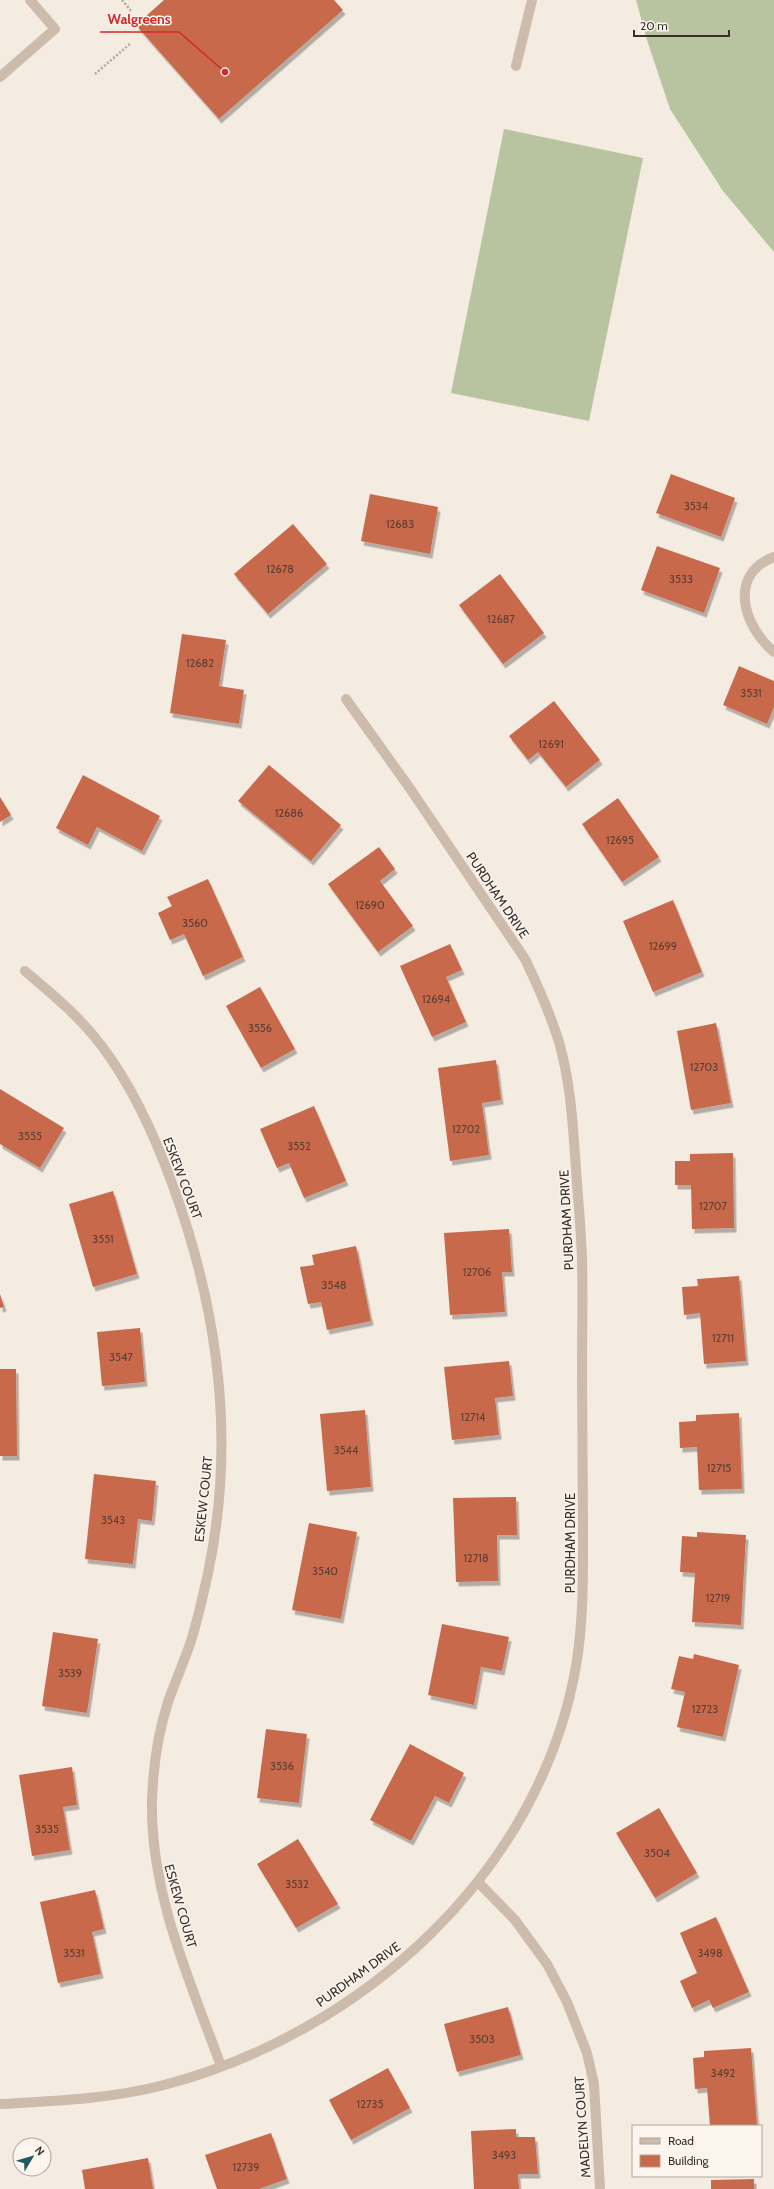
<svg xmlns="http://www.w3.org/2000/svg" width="774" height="2189" font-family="Cabin,sans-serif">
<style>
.grass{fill:#b8c4a0}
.building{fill:#c8694b;filter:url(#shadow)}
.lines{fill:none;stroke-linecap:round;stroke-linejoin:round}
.path{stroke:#b9a596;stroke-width:2.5;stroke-dasharray:2 2;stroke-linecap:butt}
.service{stroke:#cdbbac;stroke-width:10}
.minor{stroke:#cdbbac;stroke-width:10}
.labels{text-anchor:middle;stroke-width:3;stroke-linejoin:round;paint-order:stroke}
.number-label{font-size:11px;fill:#5e3e33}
.street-label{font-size:13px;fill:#3b302b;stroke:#fbf5ee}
.leader{fill:none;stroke:#d62828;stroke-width:1.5}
.callout-dot{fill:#d62828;stroke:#fbf5ee;stroke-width:1.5}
.callout-label{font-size:14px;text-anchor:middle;font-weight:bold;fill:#d62828;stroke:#fbf5ee;stroke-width:3;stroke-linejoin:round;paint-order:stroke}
</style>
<defs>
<filter id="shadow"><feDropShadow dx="2.5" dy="4.5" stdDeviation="0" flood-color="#0004"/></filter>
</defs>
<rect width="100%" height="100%" fill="#f4ebe1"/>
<!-- grass -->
<path class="grass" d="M636 0H774V252L723 191 670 109 647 40Z
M504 129 643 158 589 421 451 393Z"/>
<!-- building -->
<path class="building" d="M164 0H334L343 10 219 119 136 25Z
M671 474 735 498 721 537 656 513Z
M370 494 438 507 430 554 361 541Z
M293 524 327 564 268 614 234 574Z
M657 546 720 568 704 613 641 590Z
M500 574 544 633 503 664 459 605Z
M182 634 226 640 219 686 244 690 239 724 170 713Z
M739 666 774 681V707L767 724 723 705Z
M554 701 600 760 566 787 538 752 528 760 509 736Z
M269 765 341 825 311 861 238 801Z
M83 775 160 816 142 851 97 827 88 845 56 828Z
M0 797 11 815 0 822Z
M618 798 659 857 622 882 582 824Z
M379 847 395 869 380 881 413 926 378 952 328 884Z
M208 879 243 957 203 976 184 934 170 940 158 913 172 906 167 897Z
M673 900 702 972 653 992 623 921Z
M450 944 462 970 446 977 466 1022 432 1037 400 966Z
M260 987 295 1049 261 1068 226 1006Z
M716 1023 731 1103 691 1110 677 1031Z
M496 1060 501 1100 482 1103 489 1155 450 1161 438 1068Z
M0 1089 64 1128 40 1168 0 1144Z
M314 1106 346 1181 304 1198 289 1163 277 1168 260 1129Z
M733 1153 734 1228 692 1229 691 1185H675V1161H690V1154Z
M113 1191 137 1274 93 1287 69 1204Z
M509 1229 512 1272H502L505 1312 450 1315 444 1233Z
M356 1246 371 1321 327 1330 321 1302 308 1304 300 1267 314 1265 312 1255Z
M739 1276 746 1361 704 1364 700 1313 684 1315 682 1287 698 1286 697 1279Z
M0 1294 4 1307 0 1308Z
M140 1328 145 1382 102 1386 97 1332Z
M509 1361 513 1396 495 1398 499 1435 452 1440 444 1367Z
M0 1369H16L17 1456H0Z
M365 1410 371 1487 327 1491 320 1414Z
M739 1413 742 1489 699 1490 697 1447 680 1448 679 1422 696 1421V1415Z
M94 1474 156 1481 152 1521 138 1519 133 1564 85 1559Z
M516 1497 517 1535H497L498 1581 456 1582 453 1498Z
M309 1523 357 1532 341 1619 292 1610Z
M697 1532 746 1535 741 1625 692 1622 695 1573 680 1572 682 1536 697 1537Z
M442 1624 509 1637 502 1671 481 1667 474 1705 428 1695Z
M53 1632 98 1639 87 1713 42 1706Z
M694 1654 739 1665 723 1737 677 1727 685 1692 671 1689 679 1656 693 1659Z
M266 1729 307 1734 299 1803 257 1798Z
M410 1744 464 1773 449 1803 435 1796 411 1841 370 1820Z
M72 1767 77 1805 63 1807 70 1850 32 1856 19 1775Z
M659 1808 697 1873 655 1898 616 1833Z
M298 1839 338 1904 296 1928 257 1864Z
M95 1890 104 1929 92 1932 101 1974 58 1983 40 1902Z
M716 1917 749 1992 713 2008 709 2000 692 2008 680 1981 697 1973 680 1933Z
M508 2007 521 2055 457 2072 444 2024Z
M751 2048 757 2126H710L707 2088 695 2089 693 2058 704 2057V2051Z
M388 2068 410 2108 351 2140 329 2100Z
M516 2129V2137H535L538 2174H518L519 2189H474L471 2131Z
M271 2133 287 2179 259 2189H217L205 2155Z
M148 2158 153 2189H85L82 2170Z
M754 2179V2189H711V2180Z"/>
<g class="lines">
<!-- path -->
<path class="path" d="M122 0 132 12
M95 74 131 43"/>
<!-- service -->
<path class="service" d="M516 66 532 0
M0 77 55 29 30 0
M774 557C727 575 744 627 774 652"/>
<!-- minor -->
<path class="minor" d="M25 971C52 994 79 1016 101 1045 133 1087 155 1136 173 1186 219 1312 236 1441 208 1573 203 1596 198 1619 191 1641 184 1662 175 1682 168 1702 158 1733 153 1768 152 1801 150 1893 190 1981 221 2066
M478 1882 515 1920 547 1964 567 2002 587 2053 594 2084 600 2189
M0 2104C56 2101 110 2099 164 2085 362 2033 540 1873 576 1666 584 1619 583 1571 583 1523 583 1473 582 1423 582 1373 582 1335 583 1297 582 1259 581 1229 578 1199 576 1169 573 1127 571 1084 559 1042 550 1013 538 986 525 959L409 787 346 699"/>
</g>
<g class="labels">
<!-- number labels -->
<g class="number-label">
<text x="696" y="510">3534</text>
<text x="400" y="528">12683</text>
<text x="280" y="573">12678</text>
<text x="681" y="583">3533</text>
<text x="501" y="623">12687</text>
<text x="200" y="667">12682</text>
<text x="751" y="697">3531</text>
<text x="551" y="748">12691</text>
<text x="289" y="817">12686</text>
<text x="620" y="844">12695</text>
<text x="370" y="909">12690</text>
<text x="195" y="927">3560</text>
<text x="663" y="950">12699</text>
<text x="436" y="1003">12694</text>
<text x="260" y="1032">3556</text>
<text x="704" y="1071">12703</text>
<text x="466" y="1133">12702</text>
<text x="30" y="1140">3555</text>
<text x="299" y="1150">3552</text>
<text x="713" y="1210">12707</text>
<text x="103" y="1243">3551</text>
<text x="477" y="1276">12706</text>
<text x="334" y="1289">3548</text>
<text x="723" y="1342">12711</text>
<text x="121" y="1361">3547</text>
<text x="473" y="1421">12714</text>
<text x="346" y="1454">3544</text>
<text x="719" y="1472">12715</text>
<text x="113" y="1524">3543</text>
<text x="476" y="1562">12718</text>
<text x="325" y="1575">3540</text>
<text x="718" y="1602">12719</text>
<text x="70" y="1677">3539</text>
<text x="705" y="1713">12723</text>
<text x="282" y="1770">3536</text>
<text x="47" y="1833">3535</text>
<text x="657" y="1857">3504</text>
<text x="297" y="1888">3532</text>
<text x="74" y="1957">3531</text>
<text x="710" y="1957">3498</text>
<text x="482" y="2043">3503</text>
<text x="723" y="2077">3492</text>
<text x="370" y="2108">12735</text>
<text x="504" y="2159">3493</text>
<text x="246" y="2171">12739</text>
</g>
<!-- street labels -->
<g class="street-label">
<text transform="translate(498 895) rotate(56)" y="5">PURDHAM DRIVE</text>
<text transform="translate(183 1178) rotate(69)" y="5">ESKEW COURT</text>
<text transform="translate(566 1220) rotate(-93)" y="5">PURDHAM DRIVE</text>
<text transform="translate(203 1499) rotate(-84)" y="5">ESKEW COURT</text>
<text transform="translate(570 1543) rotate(-90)" y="5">PURDHAM DRIVE</text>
<text transform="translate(181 1906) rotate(74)" y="5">ESKEW COURT</text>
<text transform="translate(358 1974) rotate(-36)" y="5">PURDHAM DRIVE</text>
<text transform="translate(582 2127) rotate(-94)" y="5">MADELYN COURT</text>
</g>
</g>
<!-- callouts -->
<path class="leader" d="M225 72L179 32H100"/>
<circle class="callout-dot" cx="225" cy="72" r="4"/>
<g class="callout-label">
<text x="139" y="24">Walgreens</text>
</g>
<!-- legend -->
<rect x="632" y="2125" width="130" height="52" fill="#fbf5ee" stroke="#aea6a0"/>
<rect x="640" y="2138" width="20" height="6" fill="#cdbbac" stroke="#aea6a0"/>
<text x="668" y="2145" font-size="12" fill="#3b302b">Road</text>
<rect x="640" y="2155" width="20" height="12" fill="#c8694b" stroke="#aea6a0"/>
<text x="668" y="2165" font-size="12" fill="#3b302b">Building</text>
<!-- north arrow -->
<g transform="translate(32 2157) rotate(52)"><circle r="19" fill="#fbf5ee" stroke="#aea6a0"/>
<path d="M0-3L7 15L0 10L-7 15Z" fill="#1f5a5e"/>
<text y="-6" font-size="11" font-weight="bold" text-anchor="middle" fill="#3b302b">N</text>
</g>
<!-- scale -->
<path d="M634 30v6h95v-6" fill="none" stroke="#3b302b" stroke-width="2"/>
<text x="640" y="30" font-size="12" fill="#3b302b" stroke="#fbf5ee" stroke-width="3" paint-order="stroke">20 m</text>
</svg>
